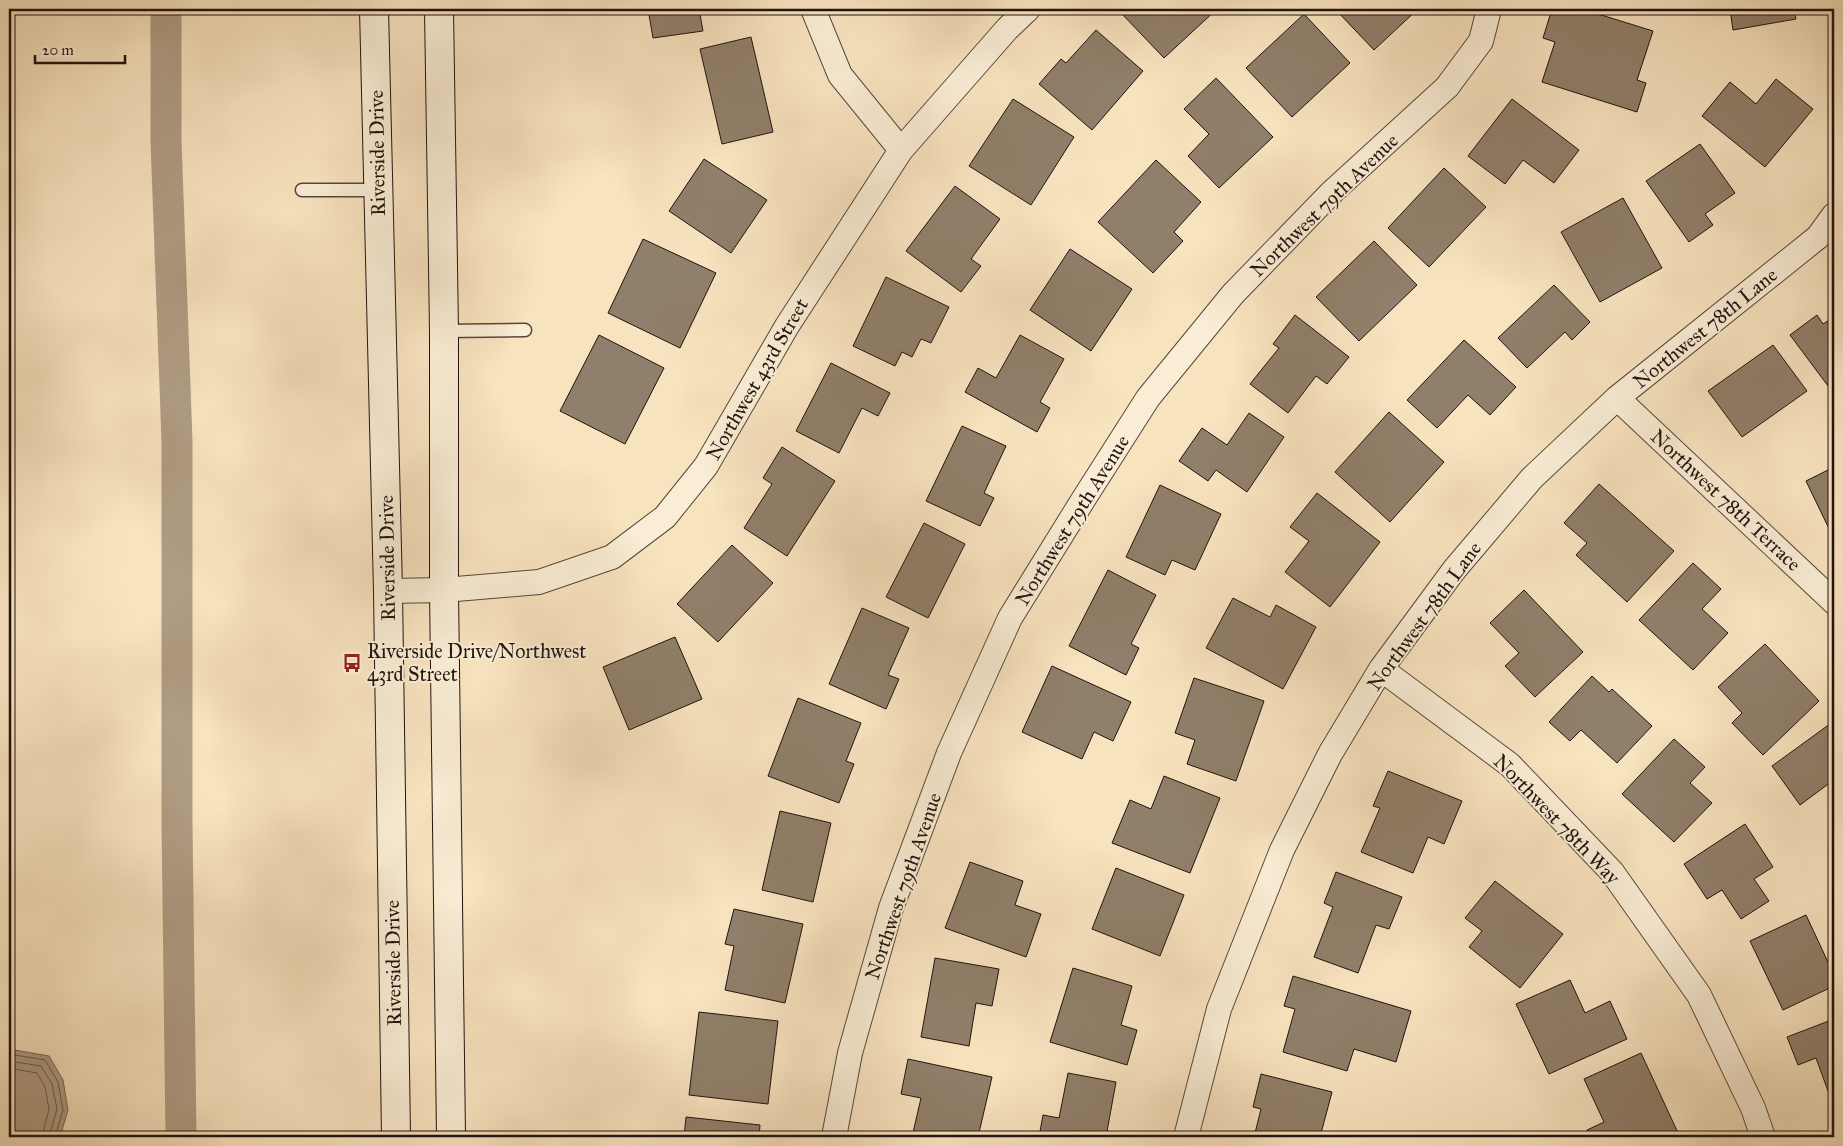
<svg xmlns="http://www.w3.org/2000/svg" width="1843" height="1146" font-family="'IM FELL Great Primer',serif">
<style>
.water{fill:#af9c83;stroke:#766554}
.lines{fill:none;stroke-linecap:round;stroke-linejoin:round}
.shore{stroke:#685848;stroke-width:1}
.canal{stroke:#af9c83;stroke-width:31}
.building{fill:#907f6a;stroke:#20130e}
.lane-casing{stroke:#56473a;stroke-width:15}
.street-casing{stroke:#56473a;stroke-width:26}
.secondary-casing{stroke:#20130e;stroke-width:30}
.lane{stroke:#faedd5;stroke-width:12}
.street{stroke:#faedd5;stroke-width:24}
.secondary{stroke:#faedd5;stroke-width:28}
.labels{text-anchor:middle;stroke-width:4;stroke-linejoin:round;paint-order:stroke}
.street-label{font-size:20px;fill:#20130e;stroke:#faedd5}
.poi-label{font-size:20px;fill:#20130e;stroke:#faedd5;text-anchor:start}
</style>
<rect width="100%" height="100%" fill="#f8e3bf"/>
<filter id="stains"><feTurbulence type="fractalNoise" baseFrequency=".004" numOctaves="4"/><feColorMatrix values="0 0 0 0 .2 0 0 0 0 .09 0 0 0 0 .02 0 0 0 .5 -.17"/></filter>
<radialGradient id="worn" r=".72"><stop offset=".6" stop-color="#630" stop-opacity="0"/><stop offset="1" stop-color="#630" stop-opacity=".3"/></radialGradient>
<!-- water -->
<path class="water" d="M9 1049 49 1056 63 1080 68 1110 60 1137H16L9 1133Z"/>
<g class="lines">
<!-- shore -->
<path class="shore" d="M9 1054 45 1060 58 1082 63 1110 55 1137
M9 1061 41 1066 52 1084 57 1109 49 1137
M9 1068 37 1073 45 1087 49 1109 42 1137"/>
<!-- canal -->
<path class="canal" d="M166 9V141L177 441V824L181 1137"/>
</g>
<!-- building -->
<path class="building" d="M648 9H699L703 31 653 38Z
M1127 9H1217L1164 58 1122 14Z
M1335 9H1418L1374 50Z
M1552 9H1582L1653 31 1637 80 1646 83 1637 112 1542 82 1555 42 1543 38Z
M1730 9H1794L1796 19 1733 30Z
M1304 14 1350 63 1292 117 1246 68Z
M1096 30 1143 71 1092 130 1039 84 1061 59 1066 63Z
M751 37 773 132 722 144 700 49Z
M1216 78 1273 137 1219 188 1188 156 1209 134 1184 109Z
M1776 79 1813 109 1765 167 1702 116 1730 82 1756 104Z
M1013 99 1074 137 1031 205 969 166Z
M1512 99 1579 150 1554 183 1523 160 1505 184 1468 156Z
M1700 144 1735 193 1705 214 1713 225 1689 242 1646 181Z
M704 159 767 200 731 253 669 211Z
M1156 160 1201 202 1174 232 1183 241 1153 273 1098 222Z
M1444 168 1486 207 1429 267 1388 228Z
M955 186 1000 219 971 259 981 266 961 292 906 251Z
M1623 198 1662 268 1600 302 1561 232Z
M643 239 716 273 680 348 608 313Z
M1374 241 1417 285 1359 341 1316 297Z
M1070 249 1132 289 1091 351 1030 310Z
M886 277 949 307 931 343 921 339 912 357 902 352 895 366 853 346Z
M1554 285 1590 322 1572 340 1565 332 1527 368 1498 338Z
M1295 315 1349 357 1327 384 1316 376 1288 413 1250 384 1279 348 1273 344Z
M1817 315 1823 324 1834 317V394L1790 335Z
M599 335 664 368 625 444 560 411Z
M1020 335 1064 359 1040 402 1050 408 1037 432 965 392 978 368 996 378Z
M1464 340 1516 387 1490 415 1468 395 1437 428 1407 400Z
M1773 345 1807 391 1742 437 1708 391Z
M831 363 890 393 878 416 862 408 839 453 796 431Z
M1389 412 1444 462 1390 522 1335 472Z
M1249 413 1284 437 1247 492 1216 470 1208 481 1179 461 1202 428 1227 445Z
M962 426 1006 446 984 493 994 498 980 526 926 501Z
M782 447 835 481 787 556 744 528 772 484 763 478Z
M1834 467V539L1806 481Z
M1599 484 1674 551 1627 602 1576 555 1587 543 1564 523Z
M1160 485 1221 514 1195 570 1172 560 1165 575 1126 557Z
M1317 493 1380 542 1330 607 1285 572 1309 541 1290 527Z
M924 523 965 544 928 618 886 597Z
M732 545 773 583 718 642 677 604Z
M1693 563 1721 589 1702 609 1728 633 1693 670 1639 620Z
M1108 570 1156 595 1131 644 1139 648 1126 675 1069 646Z
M1524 590 1583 652 1535 697 1505 666 1519 653 1490 623Z
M1233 598 1270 617 1276 605 1316 627 1283 689 1206 648Z
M862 608 909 628 888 675 899 679 886 709 829 684Z
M675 637 702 699 629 730 603 667Z
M1765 644 1819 701 1763 755 1732 723 1742 713 1718 687Z
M1052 666 1131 702 1113 741 1094 732 1082 759 1022 732Z
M1592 676 1609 692 1612 689 1652 726 1617 763 1581 730 1570 741 1549 722Z
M1194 678 1264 701 1236 781 1187 764 1195 740 1175 733Z
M798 698 861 723 846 761 854 764 839 803 768 776Z
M1834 721V787L1831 782 1800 805 1772 766Z
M1674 739 1705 767 1690 783 1712 803 1674 842 1622 794Z
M1388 771 1462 801 1444 844 1428 837 1413 873 1361 852 1380 808 1373 806Z
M1164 776 1220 798 1190 873 1112 843 1130 800 1151 809Z
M780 811 831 823 813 902 762 890Z
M1745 824 1773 867 1754 879 1769 901 1741 919 1722 890 1707 899 1684 864Z
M970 862 1023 881 1015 905 1041 914 1026 957 945 928Z
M1116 868 1184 895 1160 956 1092 929Z
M1336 872 1402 897 1389 929 1376 925 1358 973 1314 957 1333 907 1324 903Z
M1495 881 1563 934 1520 988 1469 947 1482 931 1465 918Z
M734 909 803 924 785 1003 725 990 734 946 725 944Z
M1806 915 1834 975V986L1783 1010 1750 941Z
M935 958 999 969 992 1006 976 1003 969 1046 921 1037Z
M1073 968 1132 986 1121 1025 1137 1030 1127 1065 1050 1042Z
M1293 976 1411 1011 1396 1062 1354 1049 1347 1071 1283 1052 1295 1009 1284 1006Z
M1570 980 1585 1013 1610 1001 1627 1039 1549 1074 1516 1004Z
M699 1012 778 1021 768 1104 689 1095Z
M1834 1019V1101L1832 1102 1816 1058 1798 1065 1787 1037Z
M1641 1053 1679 1135 1674 1137H1591L1587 1130 1604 1122 1584 1079Z
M908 1059 992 1077 978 1137H912L921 1098 901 1094Z
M1068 1073 1116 1082 1106 1137H1039L1043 1115 1059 1118Z
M1261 1074 1332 1092 1320 1137H1254L1261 1109 1253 1107Z
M686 1117 760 1125 759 1137H684Z
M1834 1121V1137H1832L1828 1123Z"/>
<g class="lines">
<!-- lane casing -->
<g class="lane-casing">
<path id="lane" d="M302 190H378
M444 331 525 330"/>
</g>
<!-- street casing -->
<g class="street-casing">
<path id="street" d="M813 9 840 75 901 150
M1617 398 1834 602
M388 591 444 590 539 582 612 557 665 517 706 466 787 326 901 150 1007 29 1028 9
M1381 669 1510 765 1612 872 1699 995 1753 1108 1763 1137
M834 1137 850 1053 891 908 949 753 1010 618 1083 500 1148 398 1233 294 1331 193 1447 87 1481 41 1489 9
M1186 1137 1219 1009 1282 850 1330 754 1381 669 1454 570 1532 478 1617 398 1818 237 1834 215"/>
</g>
<!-- secondary casing -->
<g class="secondary-casing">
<path id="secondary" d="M374 9 388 591 396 1137
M439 9 444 331V590L451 1137"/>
</g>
<!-- lane -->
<use href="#lane" class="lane"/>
<!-- street -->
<use href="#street" class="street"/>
<!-- secondary -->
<use href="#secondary" class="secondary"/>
</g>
<!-- icons -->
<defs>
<g id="bus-bare" transform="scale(1.5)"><path d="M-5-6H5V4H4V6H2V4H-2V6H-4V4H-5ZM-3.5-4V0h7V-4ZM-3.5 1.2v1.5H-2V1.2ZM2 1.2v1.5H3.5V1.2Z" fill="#8f2418" stroke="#faedd5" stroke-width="2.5" paint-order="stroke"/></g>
</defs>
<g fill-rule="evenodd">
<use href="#bus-bare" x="352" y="663"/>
</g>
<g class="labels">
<!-- street labels -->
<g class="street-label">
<text transform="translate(377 153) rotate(-91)" y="7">Riverside Drive</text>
<text transform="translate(1324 205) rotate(-44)" y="7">Northwest 79th Avenue</text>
<text transform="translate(1705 328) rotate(-39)" y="7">Northwest 78th Lane</text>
<text transform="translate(757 379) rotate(-60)" y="7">Northwest 43rd Street</text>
<text transform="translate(1726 500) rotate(43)" y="7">Northwest 78th Terrace</text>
<text transform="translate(1072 520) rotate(-58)" y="7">Northwest 79th Avenue</text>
<text transform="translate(387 558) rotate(-91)" y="7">Riverside Drive</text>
<text transform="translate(1424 616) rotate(-54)" y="7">Northwest 78th Lane</text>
<text transform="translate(1557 819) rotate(46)" y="7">Northwest 78th Way</text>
<text transform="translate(903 886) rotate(-71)" y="7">Northwest 79th Avenue</text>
<text transform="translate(393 963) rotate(-91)" y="7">Riverside Drive</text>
</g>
<!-- poi labels -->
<g class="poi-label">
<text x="367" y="658">Riverside Drive/Northwest<tspan x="367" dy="23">43rd Street</tspan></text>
</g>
</g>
<!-- margin -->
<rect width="1843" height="1146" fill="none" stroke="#f8e3bf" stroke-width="30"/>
<rect x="10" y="10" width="1823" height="1126" fill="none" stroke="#20130e" stroke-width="2.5"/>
<rect x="15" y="15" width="1813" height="1116" fill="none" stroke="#20130e"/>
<!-- scale -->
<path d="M35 55v8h90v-8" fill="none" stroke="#20130e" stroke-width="2.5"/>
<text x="42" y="55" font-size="15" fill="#20130e" stroke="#faedd5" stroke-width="4" paint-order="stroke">20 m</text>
<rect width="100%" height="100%" filter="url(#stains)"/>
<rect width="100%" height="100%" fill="url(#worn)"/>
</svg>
